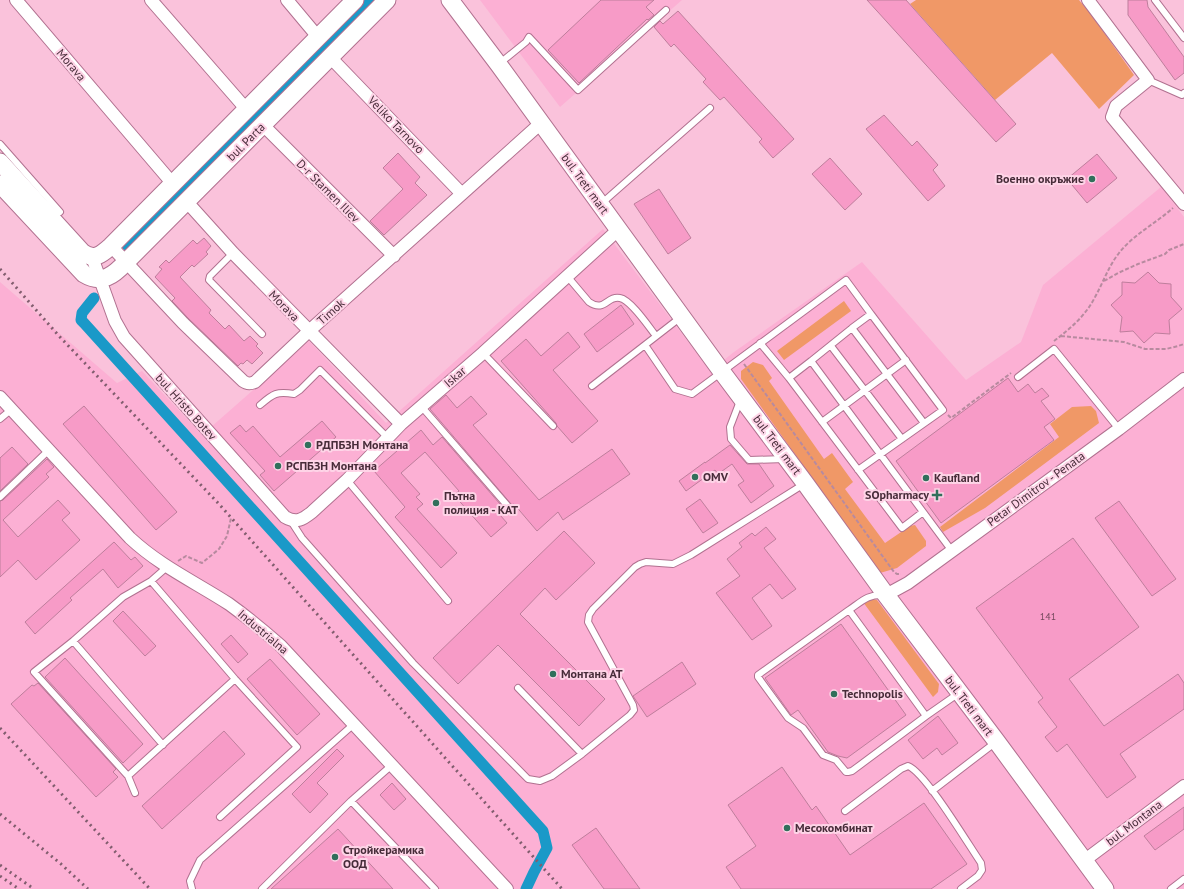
<svg xmlns="http://www.w3.org/2000/svg" width="1184" height="889" font-family="'PT Sans',sans-serif">
<style>
.built{fill:#fcb0d4}
.green{fill:#f09867}
.lines{fill:none;stroke-linecap:round;stroke-linejoin:round}
.canal{stroke:#1a99c8;stroke-width:11}
.building{fill:#f79bc7;stroke:#be7e9c}
.lane-casing{stroke:#b17190;stroke-width:8}
.street-casing{stroke:#b17190;stroke-width:14}
.secondary-casing{stroke:#b17190;stroke-width:19}
.path{stroke:#b78a9f;stroke-width:2;stroke-dasharray:4 2;stroke-linecap:butt}
.lane{stroke:#fff;stroke-width:6}
.street{stroke:#fff;stroke-width:12}
.secondary{stroke:#fff;stroke-width:17}
.rail{stroke:#815d6e;stroke-width:3;stroke-dasharray:2 4;stroke-linecap:butt}
.poi-dot{fill:#316f5b;stroke:#fed4e7;stroke-width:1.5}
.labels{text-anchor:middle;stroke-width:4;stroke-linejoin:round;paint-order:stroke}
.number-label{font-size:10px;fill:#73485c}
.street-label{font-size:12px;fill:#472c39;stroke:#fed4e7}
.poi-label{font-size:12px;font-weight:bold;fill:#472c39;stroke:#fed4e7;text-anchor:start}
</style>
<rect width="100%" height="100%" fill="#fac2db"/>
<!-- built -->
<path class="built" d="M480 0H682L560 107Z
M1161 187 1184 217V889H0V282L117 383 142 371 202 435 309 341 386 423 603 229 710 371 734 352 862 262 966 380 1021 342 1043 285Z"/>
<!-- green -->
<path class="green" d="M916 0H1079L1091 14 1134 75 1099 109 1052 53 995 100 910 4Z
M844 301 851 311 784 360 777 351Z
M753 362 763 365 772 378 769 381 824 459 832 453 853 482 845 489 885 543 910 526 915 525 926 541V546L897 568 880 573 741 379V371Z
M1091 406 1096 411 1099 423 985 508 943 532 940 527 1059 437 1050 424 1072 407Z
M868 598 877 600 939 684 938 692 933 697 863 602Z"/>
<g class="lines">
<!-- canal -->
<path class="canal" d="M127 245 371 0
M94 298 82 313 81 320 84 323 543 831 547 848 534 872 526 889"/>
</g>
<!-- building -->
<path class="building" d="M601 0H654L646 7 654 15 648 20 647 19 579 83 548 50Z
M867 0H906L1016 124 996 142Z
M1128 0H1147L1148 7 1184 57V73L1175 80 1128 15Z
M678 11 794 139 773 158 759 142 762 139 724 97 720 100 703 82 706 79 674 44 671 47 654 27 660 21 663 24Z
M884 115 912 146 917 141 938 165 933 170 945 186 928 201 866 129Z
M398 153 420 177 415 183 427 195 384 235 370 221 403 189 383 168Z
M1097 154 1117 178 1087 203 1067 179Z
M830 158 862 194 845 210 812 174Z
M659 189 691 238 668 254 634 204Z
M204 238 211 246 206 252 208 254 194 267 192 265 180 277 211 310 209 313 225 329 229 325 244 341 250 336 258 344 256 346 263 353 252 364 247 360 243 364 241 363 238 366 188 318 172 301 175 298 155 277 162 269 159 267 166 260 169 263 193 240 197 244Z
M1148 272 1159 283 1171 284V297L1182 309 1169 320 1170 334 1155 333 1144 343 1133 331 1120 332 1122 317 1111 305 1122 295V282L1135 283Z
M621 305 634 324 597 352 584 334Z
M568 332 580 347 553 370 598 421 572 443 557 426 556 423 501 361 526 339 541 356Z
M1008 378 1018 392 1028 384 1035 393 1042 388 1049 396 1041 401 1055 419 1044 427 1054 440 941 523 896 461Z
M446 395 457 408 471 396 487 414 473 425 539 500 612 449 630 474 563 520 558 512 537 531 514 504 512 505 430 409Z
M84 406 177 512 156 530 63 424Z
M322 421 336 437 274 491 260 475 265 471 230 433 240 425 246 432 253 426 280 457Z
M421 430 433 445 442 437 506 511 500 515 507 523 491 537 454 495 459 491 425 452 401 473 420 494 416 497 423 504 417 509 457 553 441 568 395 517 405 507 374 471Z
M730 445 747 464H759L774 486 751 503 738 485 744 481 732 464 718 474 715 470 686 491 679 481 705 462V463Z
M12 447 28 464 0 491V458Z
M47 459 54 467 46 474 49 477 3 520 18 537 58 500 70 513 62 520 80 540 36 580 18 560 0 577V501L3 500Z
M700 499 718 523 703 533 686 509Z
M1119 501 1176 579 1152 596 1095 518Z
M766 527 776 539 764 548 796 589 782 599 770 584 752 598 772 626 752 640 716 593 740 576 727 559 742 547 739 543 752 533 755 536Z
M564 531 595 563 556 600 545 588 520 614 605 699 579 726 498 645 458 684 433 658Z
M1073 538 1139 627 1069 679 1104 726 1178 674 1184 683V709L1120 754 1136 777 1107 798 1067 744 1057 752 1045 737 1057 727 1038 702 1043 698 976 608Z
M114 542 131 560 135 557 143 566 118 588 103 569 70 598 72 600 35 634 25 622Z
M123 611 156 646 145 656 113 621Z
M841 624 906 715 847 758 838 756 828 752 798 710 791 715 765 678Z
M231 635 248 654 238 663 221 644Z
M65 658 143 744 123 763 45 677Z
M270 659 320 714 297 735 247 679Z
M682 662 696 684 647 717 633 696Z
M38 683 116 769 113 772 118 777 96 797 11 704 32 685 34 686Z
M938 716 958 743 942 755 937 748 923 759 908 740Z
M224 731 245 754 162 829 142 806Z
M337 749 344 756 317 783 328 794 310 813 292 794Z
M782 767 812 810 816 806 850 855 924 803 967 864 931 889H741L726 867 756 846 728 805Z
M392 783 406 799 394 810 380 795Z
M1184 807V829L1155 850 1144 836Z
M596 828 640 889H604L572 845Z
M338 829 393 889H271Z"/>
<g class="lines">
<!-- lane casing -->
<g class="lane-casing">
<path id="lane" d="M1155 0 1184 38
M500 63 526 42 529 37 578 90 666 10
M1148 80 1182 95 1184 93
M0 144 60 212
M602 203 710 108
M233 253 210 276 209 280 262 334
M567 276 589 302C605 313 607 295 620 298 631 300 649 327 656 336
M760 343 789 378
M645 345 675 389 692 394 846 280 871 314
M831 346 902 439
M483 353 553 426
M811 361 852 328
M1018 377 1054 349 1119 429
M592 386 681 317
M740 401 730 427 731 439 749 460 785 459
M260 405C273 394 276 391 294 394L300 390 320 370 388 438
M421 406 512 511
M0 419 12 409
M822 422 906 360
M858 470 943 410 871 314 852 328 924 423
M347 480 448 601
M0 497 49 450
M923 512 902 528 789 378 811 361 952 551
M291 521 302 538 413 663 528 779 540 781 552 776 582 754 630 715 634 710 633 705 588 622 589 615 593 609 635 567 640 564 646 562 673 564 691 555 804 484
M151 581 167 567
M849 610C861 602 868 594 883 595
M73 641 163 745
M518 688 582 754
M926 716 852 771 848 772H846L836 760 823 755 803 728 788 718 758 677V675L849 610 926 716 959 693
M128 776 135 793
M932 791 996 742
M351 801 435 889
M845 811 901 769 908 766C925 772 968 844 981 863L982 870 978 876 961 889
M220 817 297 747 235 679 151 581 123 597 73 641 34 672 128 776 235 679
M192 889 190 881 200 860 354 724
M262 889 351 801 392 765
M1171 889 1184 879"/>
</g>
<!-- street casing -->
<g class="street-casing">
<path id="street" d="M16 0 173 184
M151 0 247 110
M287 0 318 37
M1088 0 1148 80 1116 106 1112 117 1184 204
M330 57 462 194
M263 125 394 256
M187 202 233 253 401 424
M111 246 183 323 243 381C247 384 250 384 255 382L309 331 541 123
M92 257 115 321 124 337 285 517C297 524 303 519 312 512L347 480 401 424 483 353 618 230
M0 397 130 538C160 566 195 582 229 604 247 617 264 631 281 646L507 889
M886 595 908 583 1119 429 1184 379
M1085 860 1184 786"/>
</g>
<!-- secondary casing -->
<g class="secondary-casing">
<path id="secondary" d="M450 0 499 65 722 372 805 483 886 595 997 742 1105 889
M0 162 82 252C94 261 101 255 111 246L355 0
M0 184 84 274C102 285 114 275 126 262L387 0"/>
</g>
<!-- path -->
<path class="path" d="M1104 281 1118 273 1138 264 1165 254 1169 250 1184 244
M1061 336 1124 342 1145 349H1166L1178 346 1184 344
M1054 341C1070 329 1085 316 1094 299 1103 283 1108 267 1119 253 1133 235 1156 223 1173 208
M744 364 894 572 897 574H901
M948 415 951 418 1011 373
M178 561 186 556 202 563 219 549 227 536 231 518"/>
<!-- lane -->
<use href="#lane" class="lane"/>
<!-- street -->
<use href="#street" class="street"/>
<!-- secondary -->
<use href="#secondary" class="secondary"/>
<!-- rail -->
<path class="rail" d="M0 269 59 336 218 503 562 889
M0 728 150 889
M0 814 61 864 88 889
M0 865 34 889
M0 876 19 889"/>
</g>
<!-- markers -->
<g class="poi-dot">
<circle cx="1092" cy="179" r="4"/>
<circle cx="308" cy="445" r="4"/>
<circle cx="278" cy="466" r="4"/>
<circle cx="695" cy="477" r="4"/>
<circle cx="926" cy="478" r="4"/>
<path d="M935 489h4v4h4v4h-4v4h-4v-4h-4v-4h4z"/>
<circle cx="436" cy="503" r="4"/>
<circle cx="553" cy="674" r="4"/>
<circle cx="834" cy="694" r="4"/>
<circle cx="787" cy="828" r="4"/>
<circle cx="335" cy="857" r="4"/>
</g>
<g class="labels">
<!-- number labels -->
<g class="number-label">
<text x="1048" y="620">141</text>
</g>
<!-- street labels -->
<g class="street-label">
<text transform="translate(71 65) rotate(50)" y="4">Morava</text>
<text transform="translate(396 125) rotate(46)" y="4">Veliko Tarnovo</text>
<text transform="translate(246 142) rotate(-45)" y="4">bul. Parta</text>
<text transform="translate(585 184) rotate(54)" y="4">bul. Treti mart</text>
<text transform="translate(328 191) rotate(45)" y="4">D-r Stamen Iliev</text>
<text transform="translate(284 306) rotate(46)" y="4">Morava</text>
<text transform="translate(331 312) rotate(-42)" y="4">Timok</text>
<text transform="translate(455 377) rotate(-41)" y="4">Iskar</text>
<text transform="translate(186 407) rotate(48)" y="4">bul. Hristo Botev</text>
<text transform="translate(777 445) rotate(53)" y="4">bul. Treti mart</text>
<text transform="translate(1036 489) rotate(-36)" y="4">Petar Dimitrov - Penata</text>
<text transform="translate(263 632) rotate(40)" y="4">Industrialna</text>
<text transform="translate(969 706) rotate(53)" y="4">bul. Treti mart</text>
<text transform="translate(1134 823) rotate(-37)" y="4">bul. Montana</text>
</g>
<!-- poi labels -->
<g class="poi-label">
<text x="1084" y="183" text-anchor="end">Военно окръжие</text>
<text x="316" y="449">РДПБЗН Монтана</text>
<text x="286" y="470">РСПБЗН Монтана</text>
<text x="703" y="481">OMV</text>
<text x="934" y="482">Kaufland</text>
<text x="929" y="499" text-anchor="end">SOpharmacy</text>
<text x="444" y="500">Пътна<tspan x="444" dy="14">полиция - КАТ</tspan></text>
<text x="561" y="678">Монтана АТ</text>
<text x="842" y="698">Technopolis</text>
<text x="795" y="832">Месокомбинат</text>
<text x="343" y="854">Стройкерамика<tspan x="343" dy="14">ООД</tspan></text>
</g>
</g>
</svg>
